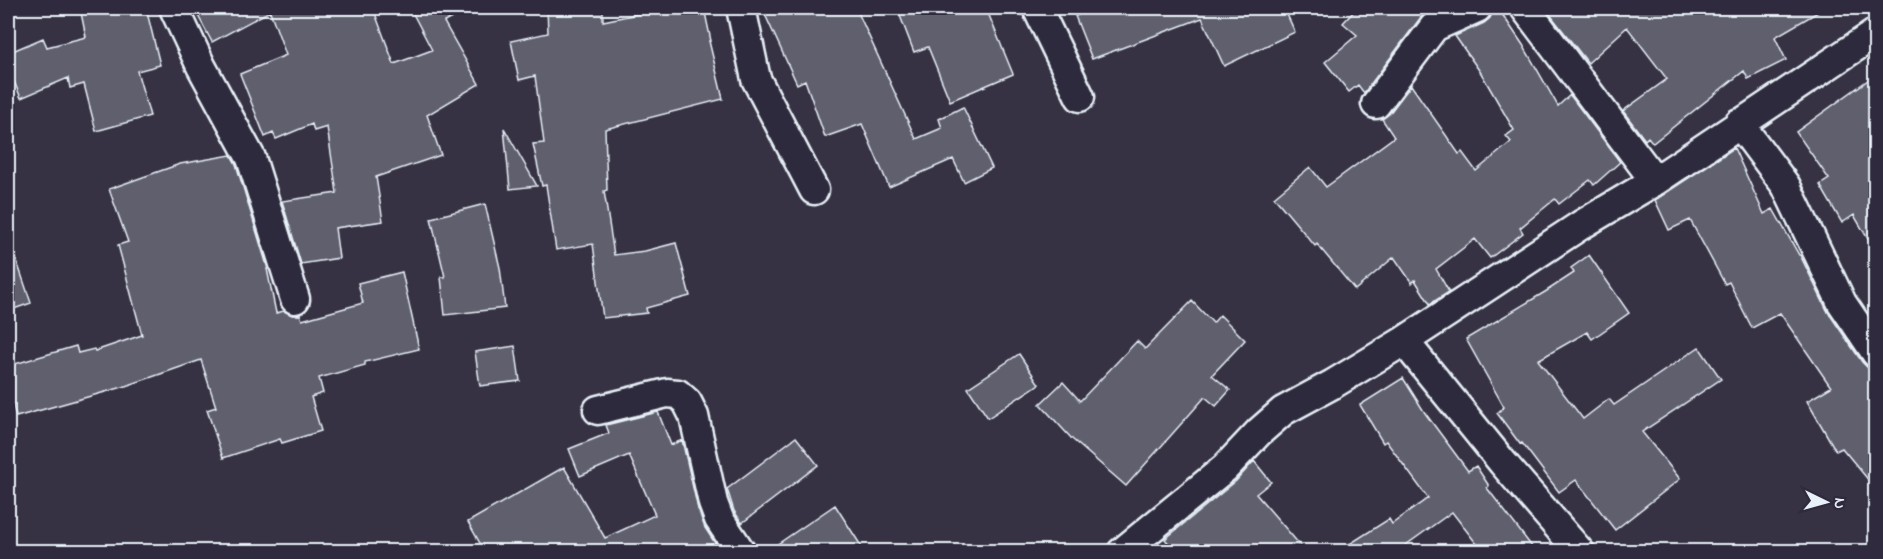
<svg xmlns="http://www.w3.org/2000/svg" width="1883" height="559" font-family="'Indie Flower',sans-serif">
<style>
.building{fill:#605e6e;stroke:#e8f1f8;stroke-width:1.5}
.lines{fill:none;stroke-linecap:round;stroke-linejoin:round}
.minor-casing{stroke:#e8f1f8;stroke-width:33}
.minor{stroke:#2f2a3d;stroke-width:28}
</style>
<rect width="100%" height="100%" fill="#363244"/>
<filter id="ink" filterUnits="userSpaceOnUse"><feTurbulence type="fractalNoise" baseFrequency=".0167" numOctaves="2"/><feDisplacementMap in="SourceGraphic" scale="12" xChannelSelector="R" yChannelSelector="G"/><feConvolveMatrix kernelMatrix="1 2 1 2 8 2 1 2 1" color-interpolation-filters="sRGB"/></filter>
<g filter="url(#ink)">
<!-- building -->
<path class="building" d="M80 8H146L160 65 137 71 150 116 96 131 84 84 70 88 68 78 21 98 8 67V53L43 38 47 47 86 37Z
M194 8H373L394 64 432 50 410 8H472L444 22 479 84 427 115 441 155 376 177 383 221 335 228 339 258 301 264 282 201 337 193 327 127 314 131 312 124 276 139 273 133 265 137 240 74 286 55 270 11 212 42Z
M547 8H603V21L667 8H704L711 41H709L723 99 605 129 607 190 604 191 614 255 645 251 676 243 690 296 646 308 647 313 603 318 593 244 556 250 546 185 542 186 533 144 544 143 535 76 519 80 511 41 548 33Z
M762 8H856L916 139 942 128 939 119 963 107 992 168 964 182 953 159 889 187 862 124 825 137 805 80 797 84Z
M897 8H986L1013 74 950 101 928 47 914 52Z
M1097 8H1284L1295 32 1224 66 1202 18 1092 59 1075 16Z
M1357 8H1435L1421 17 1364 93 1358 85 1349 92 1325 62 1357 35 1343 23Z
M1498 8 1523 45 1558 106 1570 95 1620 162 1594 185 1590 180 1559 204 1555 199 1520 228 1523 233 1490 258 1475 239 1436 269 1449 292 1430 304 1415 280 1412 283 1394 257 1355 290 1317 244 1315 246 1274 197 1310 167 1326 187 1394 137 1382 119 1389 114 1411 85 1459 154 1462 152 1476 171 1511 142 1506 136 1514 130 1481 73 1455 36 1484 23 1490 18 1493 11Z
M1545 8H1825L1775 37 1786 60 1748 79 1744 71 1653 143 1648 137 1645 140 1623 111 1667 79 1627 27 1588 63Z
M1875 75V251L1854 215 1842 223 1820 185 1829 179 1796 132Z
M504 128 537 186 510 189Z
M1734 148 1764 214 1773 209 1799 255H1800L1828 312 1862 362 1868 368 1875 370V488L1842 448 1836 451 1807 401 1831 387 1780 313 1752 328 1729 282 1725 284 1690 220 1669 230 1655 200Z
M231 155 236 164 268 269H267L276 313 284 311 292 315H300L302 320 363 303 358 283 402 272 419 349 365 362V365L319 378 323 393 311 397 321 431 282 443 280 439 223 458 207 410 216 407 201 360 123 387 16 417 8 385V366L76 346 78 353 94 349 95 351 142 335 118 245 128 242 109 189 180 164Z
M485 204 500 268 505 308 445 315 441 277H445L431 218Z
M11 244 31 303 8 311V245Z
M1589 255 1629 313 1592 339 1587 332 1538 360 1583 419 1609 399 1614 405 1699 347 1721 379 1642 432 1680 479 1615 530 1576 480 1559 492 1522 443 1520 444 1497 413 1504 407 1466 339 1545 292 1574 273 1571 268Z
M1192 301 1213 323 1220 315 1245 340 1212 375 1230 390 1216 406 1205 397 1126 486 1072 439 1040 404 1063 382 1080 401 1137 341 1145 349Z
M515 346 520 381 480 386 475 352Z
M1019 354 1039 384 988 418 968 388Z
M1403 378 1425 413 1468 471 1476 466 1489 486 1487 488 1536 552H1483L1452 512 1396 552H1337L1389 519 1392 524 1428 498 1386 441 1383 443 1360 405Z
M658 412 671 445 682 440 698 509 705 528 715 543 700 552H485L468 522 564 467 605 538 655 515 629 455 580 476 569 449 609 433 606 425Z
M796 437 818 465 742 523 734 511 727 489Z
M1254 461 1271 482 1256 494 1306 552H1176L1165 539 1236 481Z
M835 505 865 552H766Z"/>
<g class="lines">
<!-- minor casing -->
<g class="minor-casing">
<path id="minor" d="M174 8 201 66 251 158 295 299
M741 8 756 79 814 190
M1037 8 1080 97
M1525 8 1655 181
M1376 104 1434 27 1477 8
M1739 123 1786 186 1842 303 1876 353
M1404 341 1503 463 1580 552
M598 410 667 393 678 394 687 402 694 416 713 503 719 519 741 552
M1122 552 1225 468 1259 432 1283 411 1333 384 1404 341 1581 225 1655 181 1876 33"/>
</g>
<!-- minor -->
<use href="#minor" class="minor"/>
</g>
</g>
<!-- margin -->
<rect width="1883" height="559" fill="none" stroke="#2f2a3d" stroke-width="30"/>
<rect x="15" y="15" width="1853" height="529" fill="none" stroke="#e8f1f8" stroke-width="2" filter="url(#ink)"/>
<!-- north arrow -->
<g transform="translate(1826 502) rotate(95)" stroke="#2f2a3d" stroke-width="4.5" paint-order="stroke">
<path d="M0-4.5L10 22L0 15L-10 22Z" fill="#e8f1f8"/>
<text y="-9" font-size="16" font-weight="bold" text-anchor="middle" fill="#e8f1f8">N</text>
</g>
</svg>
